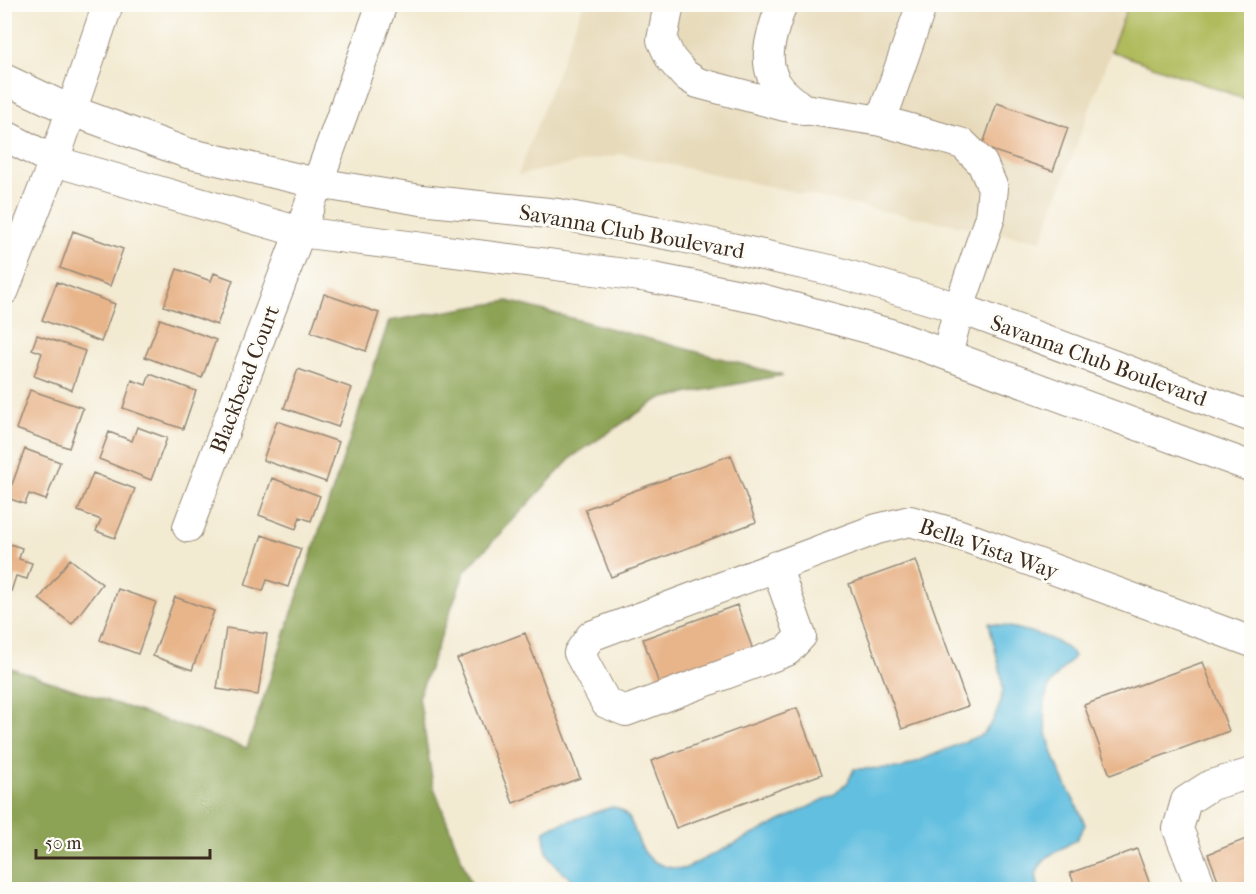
<svg xmlns="http://www.w3.org/2000/svg" width="1256" height="894" font-family="'IM FELL French Canon',serif">
<style>
.built{fill:#e7daba}
.green{fill:#b0bb5d;stroke:#76723e;stroke-width:1.5}
.forest{fill:#8ca354;stroke:#646639;stroke-width:1.5}
.water{fill:#62bfe0;stroke:#4e747f;stroke-width:1.5}
.building{fill:#e8b58b}
.lines{fill:none;stroke-linecap:round;stroke-linejoin:round}
.minor-casing{stroke:#978a78;stroke-width:32}
.minor{stroke:#fff;stroke-width:30}
.labels{text-anchor:middle;stroke-width:6;stroke-linejoin:round;paint-order:stroke}
.street-label{font-size:22px;fill:#3b2a1e;stroke:#fdfcf7}
</style>
<rect width="100%" height="100%" fill="#fdfcf7"/>
<filter id="ink" filterUnits="userSpaceOnUse"><feTurbulence type="fractalNoise" baseFrequency=".0167" numOctaves="2"/><feDisplacementMap in="SourceGraphic" scale="12" xChannelSelector="R" yChannelSelector="G"/><feConvolveMatrix kernelMatrix="1 2 1 2 8 2 1 2 1" color-interpolation-filters="sRGB"/></filter>
<filter id="wash" filterUnits="userSpaceOnUse"><feTurbulence type="fractalNoise" baseFrequency=".008" numOctaves="4" result="noise"/><feDisplacementMap in="SourceGraphic" scale="24" xChannelSelector="R" yChannelSelector="G"/><feGaussianBlur stdDeviation="1.35" result="paint"/><feColorMatrix in="noise" values="0 0 0 0 0 0 0 0 0 0 0 0 0 0 0 0 0 1.4 0 .05"/><feComposite in="paint" operator="in"/></filter>
<g filter="url(#wash)">
<rect width="100%" height="100%" fill="#f3ead2"/>
<!-- built -->
<path class="built" d="M583 5H1128L1041 241 882 211 621 154 518 175Z"/>
<!-- green -->
<path class="green" d="M1128 5H1251V101L1111 51Z"/>
<!-- forest -->
<path class="forest" d="M508 301 783 375 659 399 573 456 465 571 419 696 433 785 473 889H5V666L247 748 389 321Z"/>
<!-- water -->
<path class="water" d="M989 623C1011 627 1062 636 1074 656 1067 666 1056 674 1050 685 1034 715 1055 763 1069 791 1075 803 1081 813 1085 825L1076 840 1047 857 1039 867 1036 875 1039 889H589C567 878 540 859 545 831L554 826 612 807C648 813 621 867 684 869L835 794 848 782 854 769 902 768 983 734 993 721 1000 704 1003 689 1001 674Z"/>
<g id="blocks">
<!-- building -->
<path class="building" d="M997 103 1068 128 1053 171 982 147Z
M73 231 123 249 110 286 60 268Z
M177 269 211 281 214 273 233 280 217 325 164 306Z
M57 282 115 304 101 342 42 320Z
M324 294 379 313 366 351 311 332Z
M160 319 216 340 202 378 145 357Z
M37 335 85 351 72 390 34 376 42 353 32 349Z
M298 369 352 388 338 427 284 408Z
M150 374 196 391 183 429 123 408 132 380 146 385Z
M30 390 83 408 69 448 16 429Z
M277 421 339 442 326 482 263 460Z
M137 427 167 438 151 480 99 459 109 432 132 441Z
M25 449 60 462 46 500 29 494 25 504 7 498Z
M731 455 756 522 611 577 585 509Z
M93 473 135 489 115 538 96 531 101 520 78 511Z
M272 478 320 496 311 521 300 517 296 529 259 515Z
M262 535 301 549 288 587 267 580 263 591 245 585Z
M4 542 22 548 19 559 32 563 27 579 16 576 7 604 4 603Z
M70 559 102 584 72 624 39 599Z
M916 560 968 706 902 729 849 584Z
M118 589 156 602 138 654 100 640Z
M175 597 214 611 192 670 153 656Z
M737 605 753 650 659 684 643 639Z
M226 628 267 634 258 695 217 689Z
M525 633 580 778 513 803 457 659Z
M1203 662 1229 731 1110 775 1084 705Z
M797 708 822 774 676 828 651 761Z
M1251 837 1252 890H1222L1208 854Z
M1137 849 1152 890H1077L1070 873Z"/>
</g>
</g>
<g filter="url(#ink)">
<use href="#blocks" fill-opacity="0" stroke="#978a78" stroke-width="1.5"/>
<g class="lines">
<!-- minor casing -->
<g class="minor-casing">
<path id="minor" d="M669 4 662 40 671 59 685 75 698 83 785 106 881 121 939 137 963 144 982 163 993 188 990 217 959 308 947 355
M782 4C772 32 758 66 782 91 789 98 797 104 804 110
M4 79 70 110 187 153 317 183 421 200 558 214 682 237 830 270 959 308 1252 417
M881 121 922 4
M4 135 54 161 300 232 648 277 761 299 890 334 1252 467
M4 290 54 161 108 4
M188 527 300 232 382 4
M776 566 801 636 787 651 626 711 606 703 579 653 591 636 877 529 910 521 960 535 1252 642
M1202 890 1178 829 1186 801 1211 785 1252 773"/>
</g>
<!-- minor -->
<use href="#minor" class="minor"/>
</g>
</g>
<g class="labels">
<!-- street labels -->
<g class="street-label">
<text transform="translate(632 231) rotate(10)" y="8">Savanna Club Boulevard</text>
<text transform="translate(1099 360) rotate(20)" y="8">Savanna Club Boulevard</text>
<text transform="translate(244 379) rotate(-69)" y="8">Blackbead Court</text>
<text transform="translate(989 548) rotate(19)" y="8">Bella Vista Way</text>
</g>
</g>
<!-- margin -->
<rect width="1256" height="894" fill="none" stroke="#fdfcf7" stroke-width="24"/>
<!-- scale -->
<path d="M36 849v9h174v-9" fill="none" stroke="#3b2a1e" stroke-width="3"/>
<text x="45" y="849" font-size="18" fill="#3b2a1e" stroke="#fdfcf7" stroke-width="4.5" paint-order="stroke">50 m</text>
</svg>
